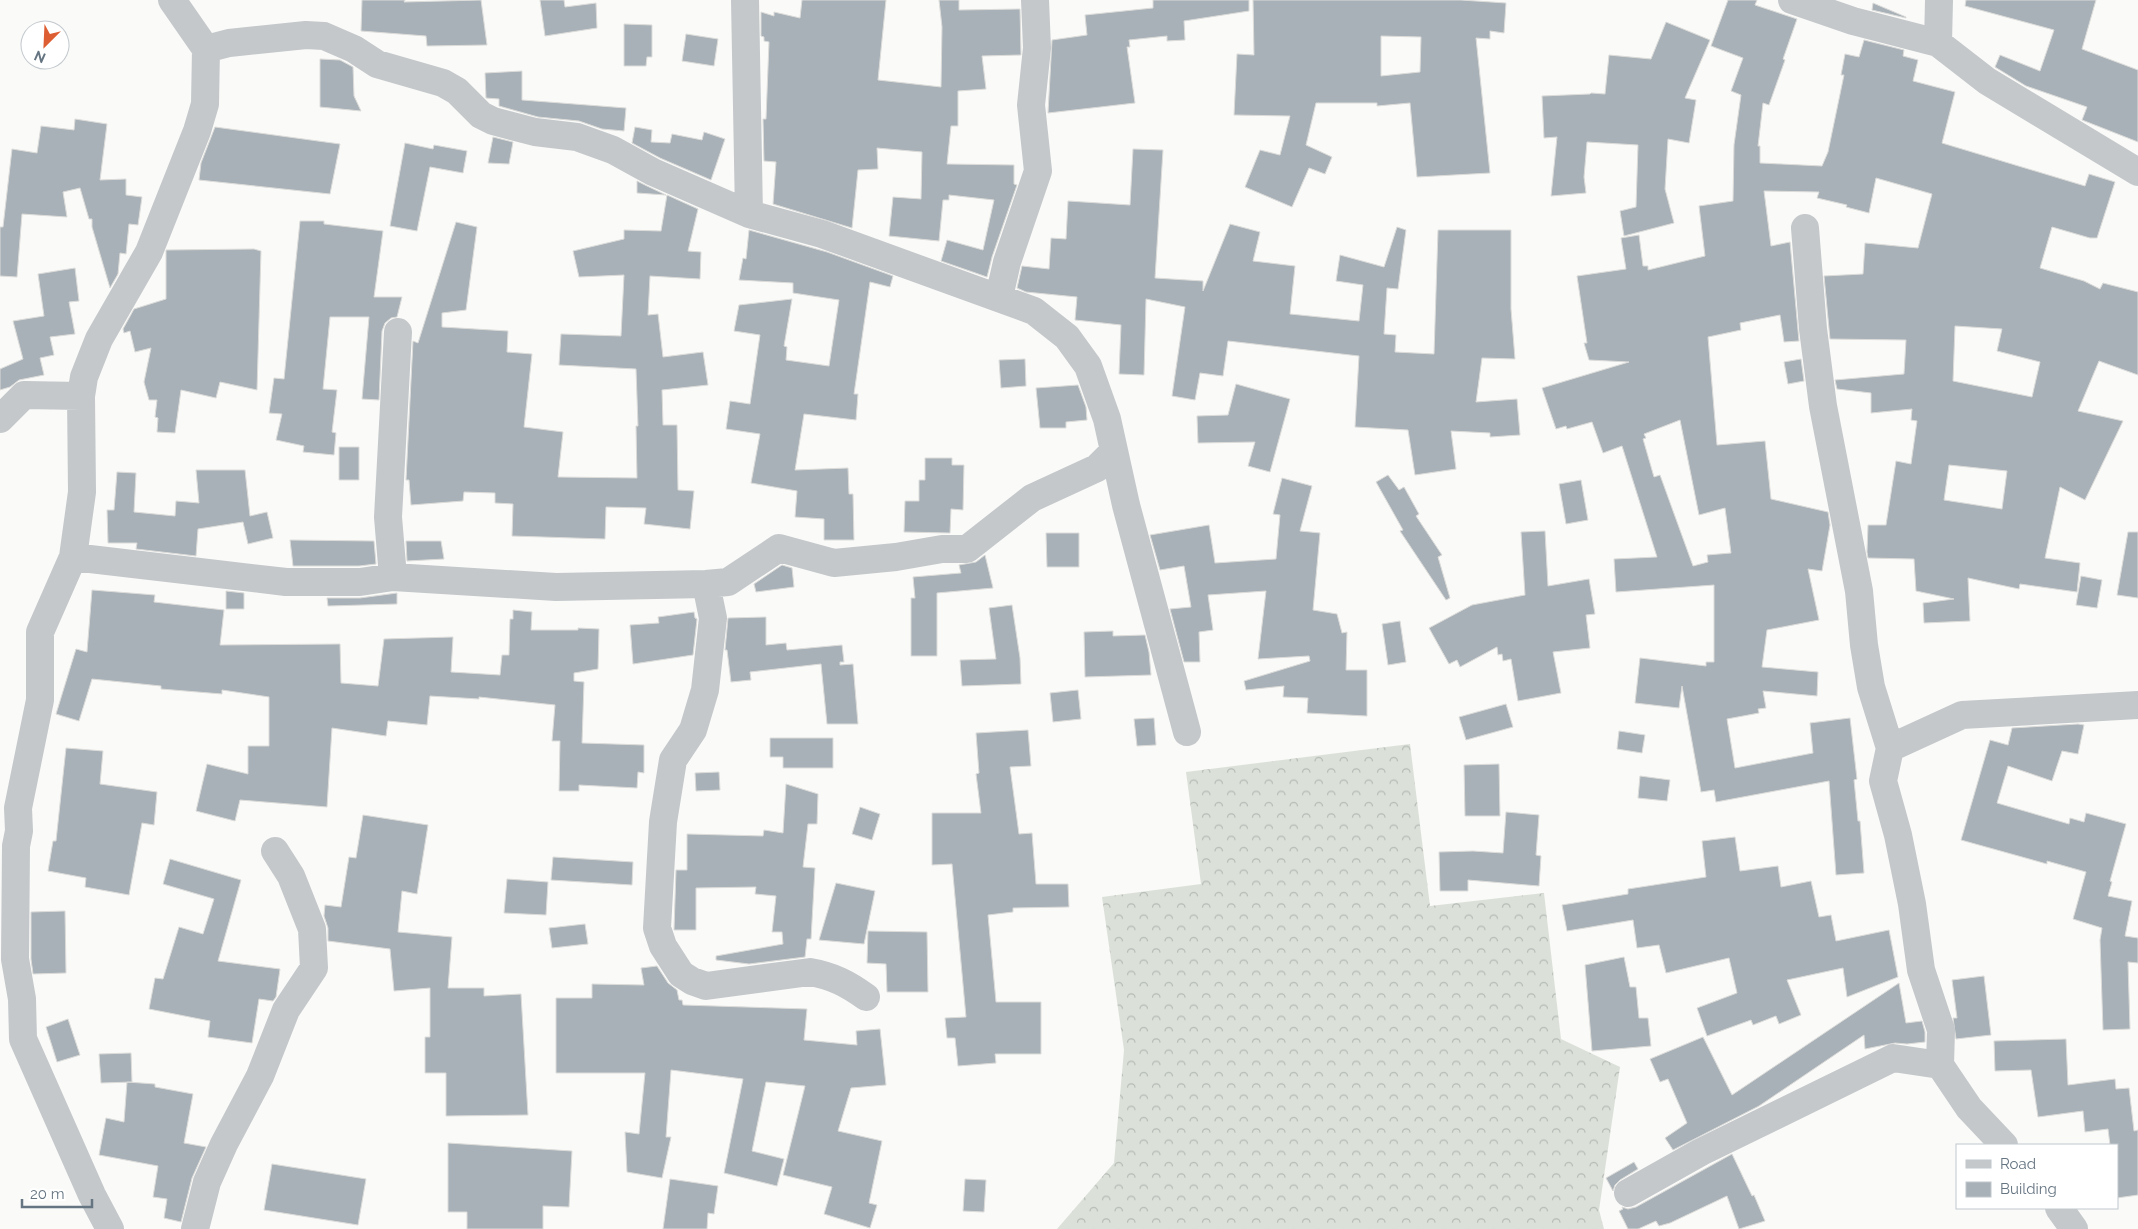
<svg xmlns="http://www.w3.org/2000/svg" width="2138" height="1229" font-family="Raleway,sans-serif">
<style>
.forest{fill:url(#forest-crowns)}
.building{fill:#a8b1b7;stroke:#dcdcda;fill-rule:evenodd}
.lines{fill:none;stroke-linecap:round;stroke-linejoin:round}
.minor{stroke:#c4c8cb;stroke-width:28}
</style>
<defs>
<pattern id="forest-crowns" width="20" height="18" patternUnits="userSpaceOnUse" patternTransform="scale(1.25)"><rect width="20" height="18" fill="#dbe1d9"/><path d="M2 6a3 3 0 1 1 6 0M12 15a3 3 0 1 1 6 0" fill="none" stroke="#b5bbb5"/></pattern>
</defs>
<rect width="100%" height="100%" fill="#fafaf8"/>
<!-- forest -->
<path class="forest" d="M1410 744 1430 906 1544 893 1561 1039 1620 1067 1599 1210 1604 1229H1057L1114 1163 1124 1050 1102 897 1201 884 1186 772Z"/>
<!-- building -->
<path class="building" d="M362 0H405L404 2 481 0 487 45 427 46 426 36 361 31Z
M540 0H564L565 7 596 3 597 28 545 36Z
M802 0H886L878 80 941 87 942 27 939 0H959V10L1020 9 1021 55 982 56 986 89 958 91V126H951L947 164 1014 165V184L1017 185 992 257 987 277 941 261 947 240 983 250 994 200 949 195V200H943L939 241 889 236 893 197 921 199 922 152 877 148 878 169 858 170 852 228 773 204 776 162 764 161 763 119H766L769 42 764 41V37L761 36V12L774 16V12L800 18Z
M1153 0H1249V11L1184 21 1185 40 1167 41V36L1129 40 1130 47H1127L1135 103 1048 113 1052 40 1087 35 1085 15 1153 8Z
M1253 0H1461L1506 3 1504 33 1490 31V39L1476 38 1490 173 1417 177 1410 103 1377 106V103H1316L1306 145 1332 157 1325 174 1309 168 1292 207 1245 187 1260 150 1280 155 1290 116 1234 115 1237 54 1254 55ZM1381 36 1421 37 1420 72 1381 76Z
M1728 0H1757L1755 5 1797 19 1783 59 1785 60 1769 105 1763 103 1758 146H1760V163L1822 166 1828 152 1844 75H1841L1845 54 1859 57 1864 40 1904 50 1903 56 1918 60 1913 81 1955 92 1942 143 2085 186 2089 174 2115 182 2097 238H2090L2052 227 2040 268 2084 281 2100 289 2103 283 2138 292V375L2099 361 2078 411 2123 421 2085 500 2060 487 2045 558 2080 563 2077 592 2020 584 2019 589 1968 578 1970 621 1924 623 1923 603 1954 599 1916 591 1914 559 1868 558 1867 552 1868 525H1886L1896 461 1911 464 1917 421 1911 420 1912 409 1871 413V393L1837 389 1835 380 1904 374 1906 340 1830 339 1824 276 1863 274 1865 243 1918 248 1932 194 1876 178 1869 213 1846 207 1847 205 1817 198 1819 192 1764 191 1771 246 1790 242 1799 341 1784 342 1780 315 1740 323 1741 330 1708 337 1717 445 1765 441 1771 499 1828 512 1830 525 1822 571 1808 569 1819 620 1767 630 1762 667 1818 672 1817 696 1763 691 1766 708 1758 709 1759 713 1727 719 1735 768 1813 753 1810 723 1850 718 1857 779 1854 780 1858 821H1860L1864 873 1836 875 1829 781 1716 802 1714 790 1701 792 1682 686 1679 708 1635 703 1640 658 1706 666V662H1714V585L1616 592 1614 559 1657 557 1622 446 1603 453 1592 422 1567 429 1566 426 1556 429 1542 388 1629 362 1589 360 1584 343H1587L1577 276 1626 269 1621 238 1639 235 1643 266H1648V270L1705 256 1699 206 1733 201 1734 145 1741 95 1731 91 1743 58 1711 46ZM1955 326 2002 329 1997 351 2040 362 2032 397 1953 381ZM1680 420 1699 515 1725 508 1731 553 1707 555 1708 562 1693 566 1660 475 1654 477 1643 439 1646 438 1644 434ZM1949 465 2007 471 2002 509 1944 500Z
M1966 0H2096L2082 49 2138 70V142L2082 120 2087 107 2026 86 1995 67 2000 55 2040 71 2054 30 1965 6Z
M1873 3 1906 17V18L1872 10Z
M1666 22 1710 40 1685 98 1696 100 1689 143 1668 139 1665 189 1674 223 1624 236 1620 211 1636 207 1638 145 1587 142 1584 177 1586 193 1551 196 1557 137 1544 138 1542 96 1590 94 1591 93 1605 94 1609 55 1651 59Z
M624 24 652 25V57H647L646 66H624Z
M686 34 718 39 714 66 682 61Z
M320 59 340 60 353 67 354 96 361 111 320 107Z
M522 71V100L626 108 624 131 602 129 579 121 538 117 499 106V99L486 98 485 73Z
M75 119 107 124 100 180 126 179V195L142 197 138 225 129 224 126 254 120 253 118 274 110 288 92 227V219H89L80 188 63 192 67 217 22 214 17 277 0 276V227H3L12 149 37 153 41 126 74 130Z
M215 127 340 144 330 194 199 180 201 163Z
M635 127 652 130 651 142 670 143 672 134 702 140 704 132 725 139 711 180 660 158 632 143Z
M493 137 513 142 509 164 488 163Z
M405 143 433 149 434 145 467 151 463 173 430 167 417 231 390 226Z
M1133 149 1163 150 1155 278 1203 281V291L1230 224 1260 232 1253 261 1295 266 1290 314 1359 321 1363 285 1336 281 1340 255 1384 267 1397 227 1406 230 1398 289 1387 288 1384 334 1396 335 1395 352 1434 354 1438 230H1511V309L1515 359 1482 358 1476 402 1517 399 1520 435 1490 437V433L1451 431 1456 469 1415 475 1408 430 1355 427 1359 356 1228 341 1223 376 1200 373 1195 400 1172 396 1185 307 1146 299 1144 375 1119 374 1121 325 1075 320 1077 297 1026 292 1017 288 1022 266 1049 269 1051 238 1066 239 1068 201 1130 205Z
M637 181 647 186 666 195 637 193Z
M667 195 698 209 688 251 701 252 700 279 650 276 648 315 658 314 663 357 703 352 708 385 662 390 663 425H677L678 490 694 491 690 529 644 524 646 508 606 507 605 539 512 536 513 504 495 503V493L464 492 463 501 411 505 409 480H406L413 341 418 343 456 222 477 227 466 310 442 313V327L508 331 507 352 532 354 524 427 563 432 558 477 637 478 636 426H638L636 369 559 365 561 334 621 336 624 275 579 277 573 251 624 239V230L661 231Z
M300 221H324V224L383 231 374 297H402L397 317 391 318 385 323 382 331 379 400 362 399 369 317H330L323 389 337 390 332 432 336 433 334 455 303 452 304 446 276 440 282 414 269 413 274 378 284 379Z
M749 230 827 252 893 276 890 287 870 282 854 394H858L856 420 804 414 795 470 848 468 849 494H853L854 540H824V519L795 517 797 491 751 483 760 434 726 429 730 401 750 404 760 335 734 331 739 305 792 299 784 346 787 347 786 360 829 366 839 300 793 293V283L739 280 743 258 746 259Z
M254 249 261 251 257 390 220 382 216 398 181 390 175 433 157 432 158 418 155 417 157 400H149L144 382 151 348 135 352 130 331 124 333 123 329 134 309 166 299V250Z
M75 268 79 301 69 302 75 334 50 337 54 355 40 358 44 375 19 380 10 387 0 390V369L23 359 13 321 44 316 38 274Z
M1025 359 1026 386 1001 388 999 360Z
M1801 359 1804 381 1788 384 1784 362Z
M1236 384 1290 399 1270 472 1248 466 1255 442 1198 443 1197 416 1228 415Z
M1078 385 1086 407 1087 420 1066 422V428H1040L1036 388Z
M339 447H359V480H339Z
M925 458H952V465H964L963 510 951 509 950 533 904 532 905 501H919V480H925Z
M196 470H245L250 516 267 512 273 538 248 544 243 522 198 529 196 556 136 549 137 543H108L107 510H114L117 472 136 473 134 512 175 516 176 501 199 503Z
M1388 475 1399 490 1404 487 1419 514 1416 516 1442 555 1438 557 1450 598 1446 600 1400 531 1403 530 1376 482Z
M1282 478 1312 486 1300 531 1320 533 1313 610 1337 614 1342 633 1347 632 1346 670H1367V716L1307 713 1308 698 1283 697 1284 686 1246 690 1244 681 1310 661 1309 656 1258 659 1266 591 1208 595 1213 630 1199 632 1200 662H1184L1170 609 1191 607 1184 566 1160 570 1150 535 1209 525 1215 563 1276 559 1280 515 1273 514Z
M1581 480 1588 520 1566 524 1559 484Z
M1545 531 1548 586 1589 579 1595 614 1586 615 1590 648 1553 652 1561 693 1518 701 1511 659 1503 661 1502 654 1498 655 1497 647 1460 667 1457 660 1449 664 1429 628 1472 605 1525 595 1521 532Z
M2128 532H2138V598L2117 595Z
M1046 533H1079V567H1047Z
M290 540 374 541 376 564 359 566H293Z
M406 541H441L444 559 407 561Z
M985 555 993 588 937 593V656H911V598H915L913 577 961 573 959 565 976 562Z
M782 565 792 568 794 587 756 592 754 584Z
M2081 576 2102 580 2097 608 2076 605Z
M92 590 155 595 154 602 224 610 220 645 340 644 341 683 378 686 384 639 453 637 451 672 500 675 502 655H509L510 619H513V610L532 612 531 630H578V628L599 629 598 669 574 673V681L584 682 582 743 644 745V773L638 772 637 788 579 785V791H559L560 741H552L555 705 479 697V699L430 696 427 725 388 721 386 736 332 728 327 807 240 800 235 821 196 811 207 764 248 774V746H269V697L222 690V694L161 689V686L92 679 79 721 56 714 76 649 87 652Z
M226 591 244 593V609H226Z
M397 593V604L328 606 327 598H360Z
M1012 605 1020 658 1021 684 962 686 960 660 996 659 989 608Z
M694 612 695 618 697 619 693 655 633 664 630 625 659 623 658 617Z
M766 617V645L786 643 787 650 842 645 844 662H840V665L853 664 858 724H827L821 664 750 672 751 680 731 682 727 650H725L728 618Z
M1400 621 1406 662 1388 665 1382 624Z
M1113 631V636L1145 635 1149 652 1151 675 1085 677 1084 632Z
M1078 690 1081 719 1053 722 1050 693Z
M1506 704 1513 727 1466 740 1459 717Z
M1154 718 1156 745 1137 746 1134 719Z
M2078 724 2084 725 2078 754 2062 751 2052 781 2008 766 1997 803 2069 824 2070 818 2084 822 2086 813 2126 824 2110 881 2112 882 2108 896 2132 901 2125 936 2138 938V963L2128 962 2130 1029 2103 1030 2100 940 2102 928 2073 919 2086 872 2047 861V864L1961 840 1990 740 2008 745 2012 728Z
M1028 730 1031 766 1010 767 1019 834 1032 833 1036 884H1068L1069 907 1013 908V912L988 915 996 1002H1041V1054H995L996 1063 958 1066 955 1038H947L945 1018 966 1017 952 864 932 865V813H981L976 774 979 773 976 733Z
M1619 731 1645 735 1642 753 1617 749Z
M770 738H833V768H783V757H770Z
M66 748 103 751 100 784 157 792 154 825 142 823 129 895 85 887 86 878 48 871 53 841H56Z
M1499 764 1500 816H1465L1464 765Z
M719 772 720 790 696 791 695 773Z
M1640 776 1670 780 1667 801 1638 798Z
M786 784 818 794 817 824H808L803 867 815 868 811 939H807L805 957 749 964 716 960V956L783 944 782 932H772L776 896 755 894 756 887 696 888V930H674L676 870H687V834L763 836 764 830 783 833Z
M860 807 880 814 872 840 852 834Z
M1506 812 1539 815 1536 855 1541 856 1539 886 1468 880V891H1440L1439 852 1473 851 1503 853Z
M363 815 428 825 417 894 402 891 398 932 452 937 448 988H484V996L521 994 528 1115 446 1116V1073H425V1037H430V988L394 991 390 949 328 941V928L324 916 325 905 341 907 349 857 356 858Z
M1735 837 1740 871 1778 866 1781 887 1811 881 1819 917 1831 915 1836 941 1889 930 1898 977 1847 997 1843 968 1787 980 1801 1015 1779 1024 1776 1016 1753 1025 1751 1020 1707 1036 1697 1008 1737 993 1729 958 1666 973 1659 945 1637 948 1633 920 1567 931 1562 905 1628 894V889L1706 877 1702 841Z
M553 857 633 862 632 885 551 880Z
M170 859 241 880 218 961 280 969 276 997 273 1001 259 999 252 1043 208 1037 210 1021 149 1009 155 978 163 979 179 927 203 934 214 899 163 884Z
M507 879 548 882 546 915 504 913Z
M836 883 875 891 864 944 819 940Z
M65 911 66 973 33 974 31 959V912Z
M585 924 588 944 552 948 549 928Z
M868 931 927 932 928 992H887L886 964 867 963Z
M1624 957 1630 987H1636L1639 1018H1648L1651 1046 1592 1051 1585 965Z
M657 966 668 983 677 990 679 1000H682L683 1005 807 1009 804 1040 857 1045 856 1031 880 1029 886 1085 851 1088 838 1131 882 1141 869 1203 877 1205 870 1228 824 1214 832 1187 783 1175 805 1086 766 1082 752 1151 784 1159 777 1186 724 1173 743 1079 671 1070 666 1137H671L662 1178 627 1172 625 1132 639 1134 645 1073H556V998H592V984L644 985 641 968Z
M1984 976 1991 1035 1956 1039 1953 1018H1957L1952 980Z
M1899 983 1906 1023 1922 1021 1925 1032V1042L1907 1044 1895 1043 1865 1049 1864 1035 1759 1106 1673 1150 1665 1138 1687 1123 1668 1079 1660 1082 1650 1059 1703 1037 1732 1095Z
M68 1019 80 1055 57 1062 46 1027Z
M2066 1039 2068 1085 2115 1079 2116 1089 2129 1088 2134 1131 2138 1130V1195L2117 1198V1145H2110L2108 1129 2085 1132 2083 1111 2038 1117 2031 1070 1995 1071 1994 1041Z
M131 1053 132 1082 101 1083 99 1054Z
M127 1082 155 1084V1087L193 1094 184 1143 206 1147 192 1178 181 1222 164 1218 167 1199 153 1197 158 1166 99 1155 106 1118 124 1122Z
M448 1143 572 1151 569 1207 543 1206V1229H467V1212H448Z
M1732 1154 1752 1196 1754 1195 1765 1221 1739 1229 1727 1196 1670 1223 1659 1226 1656 1221 1638 1229H1628L1619 1211 1623 1209 1622 1207 1628 1209 1636 1207Z
M1634 1162 1638 1169 1620 1180 1615 1185 1613 1191 1606 1178Z
M272 1164 366 1179 358 1225 264 1210Z
M670 1179 718 1186 714 1214 708 1213 707 1229H663Z
M965 1179 986 1180 984 1212 963 1211Z"/>
<g class="lines">
<!-- minor -->
<path class="minor" d="M745 0 749 214
M1792 0 1853 21 1938 43 1987 81 2138 172
M1938 43 1939 0
M206 49 229 43 306 35 324 36 354 49 377 64 443 83 457 91 481 115 493 121 535 132 577 137 613 150 653 172 749 214 822 234 1034 311 1067 337 1088 366 1107 419 1126 505 1187 732
M1805 228 1813 329 1823 406 1859 591 1864 645 1871 687 1890 748
M999 297 1007 262 1038 171 1031 105 1037 48 1035 0
M0 419 24 395 81 396
M73 557 286 582H360L393 577 556 587 706 584 728 582 779 548 834 563 896 557 942 549H967L1032 498 1097 468 1114 451
M393 577 388 517 398 332
M706 584 713 618 705 690 693 730 673 760 663 822 657 928 663 946 681 974 692 981 706 986 810 972C833 976 848 984 866 997
M2004 1145 1969 1108 1940 1065 1941 1030 1921 970 1912 904 1898 835 1883 781 1890 748 1962 715 2138 705
M1628 1193 1701 1152 1893 1058 1940 1065
M2059 1208 2074 1229
M110 1229 92 1195 23 1039 22 999 15 959 16 846 19 831 18 808 40 700V632L73 557 82 492 81 396 84 377 99 339 149 252 197 131 205 104 206 49 172 0
M195 1229 207 1182 224 1144 260 1076 286 1010 314 968 312 929 291 876 275 851"/>
</g>
<!-- legend -->
<rect x="1956" y="1144" width="162" height="65" fill="#ffffff" stroke="#c2c8cd"/>
<rect x="1966" y="1160" width="25" height="8" fill="#c4c8cb" stroke="#c2c8cd"/>
<text x="2000" y="1169" font-size="15" fill="#667582">Road</text>
<rect x="1966" y="1182" width="25" height="15" fill="#a8b1b7" stroke="#c2c8cd"/>
<text x="2000" y="1194" font-size="15" fill="#667582">Building</text>
<!-- north arrow -->
<g transform="translate(45 45) rotate(204)"><circle r="24" fill="#ffffff" stroke="#c2c8cd"/>
<path d="M0-4L9 19L0 12L-9 19Z" fill="#de5e33"/>
<text y="-8" font-size="14" font-weight="bold" text-anchor="middle" fill="#667582">N</text>
</g>
<!-- scale -->
<path d="M22 1199v8h70v-8" fill="none" stroke="#667582" stroke-width="2.5"/>
<text x="30" y="1199" font-size="15" fill="#667582" stroke="#ffffff" stroke-width="4" paint-order="stroke">20 m</text>
</svg>
